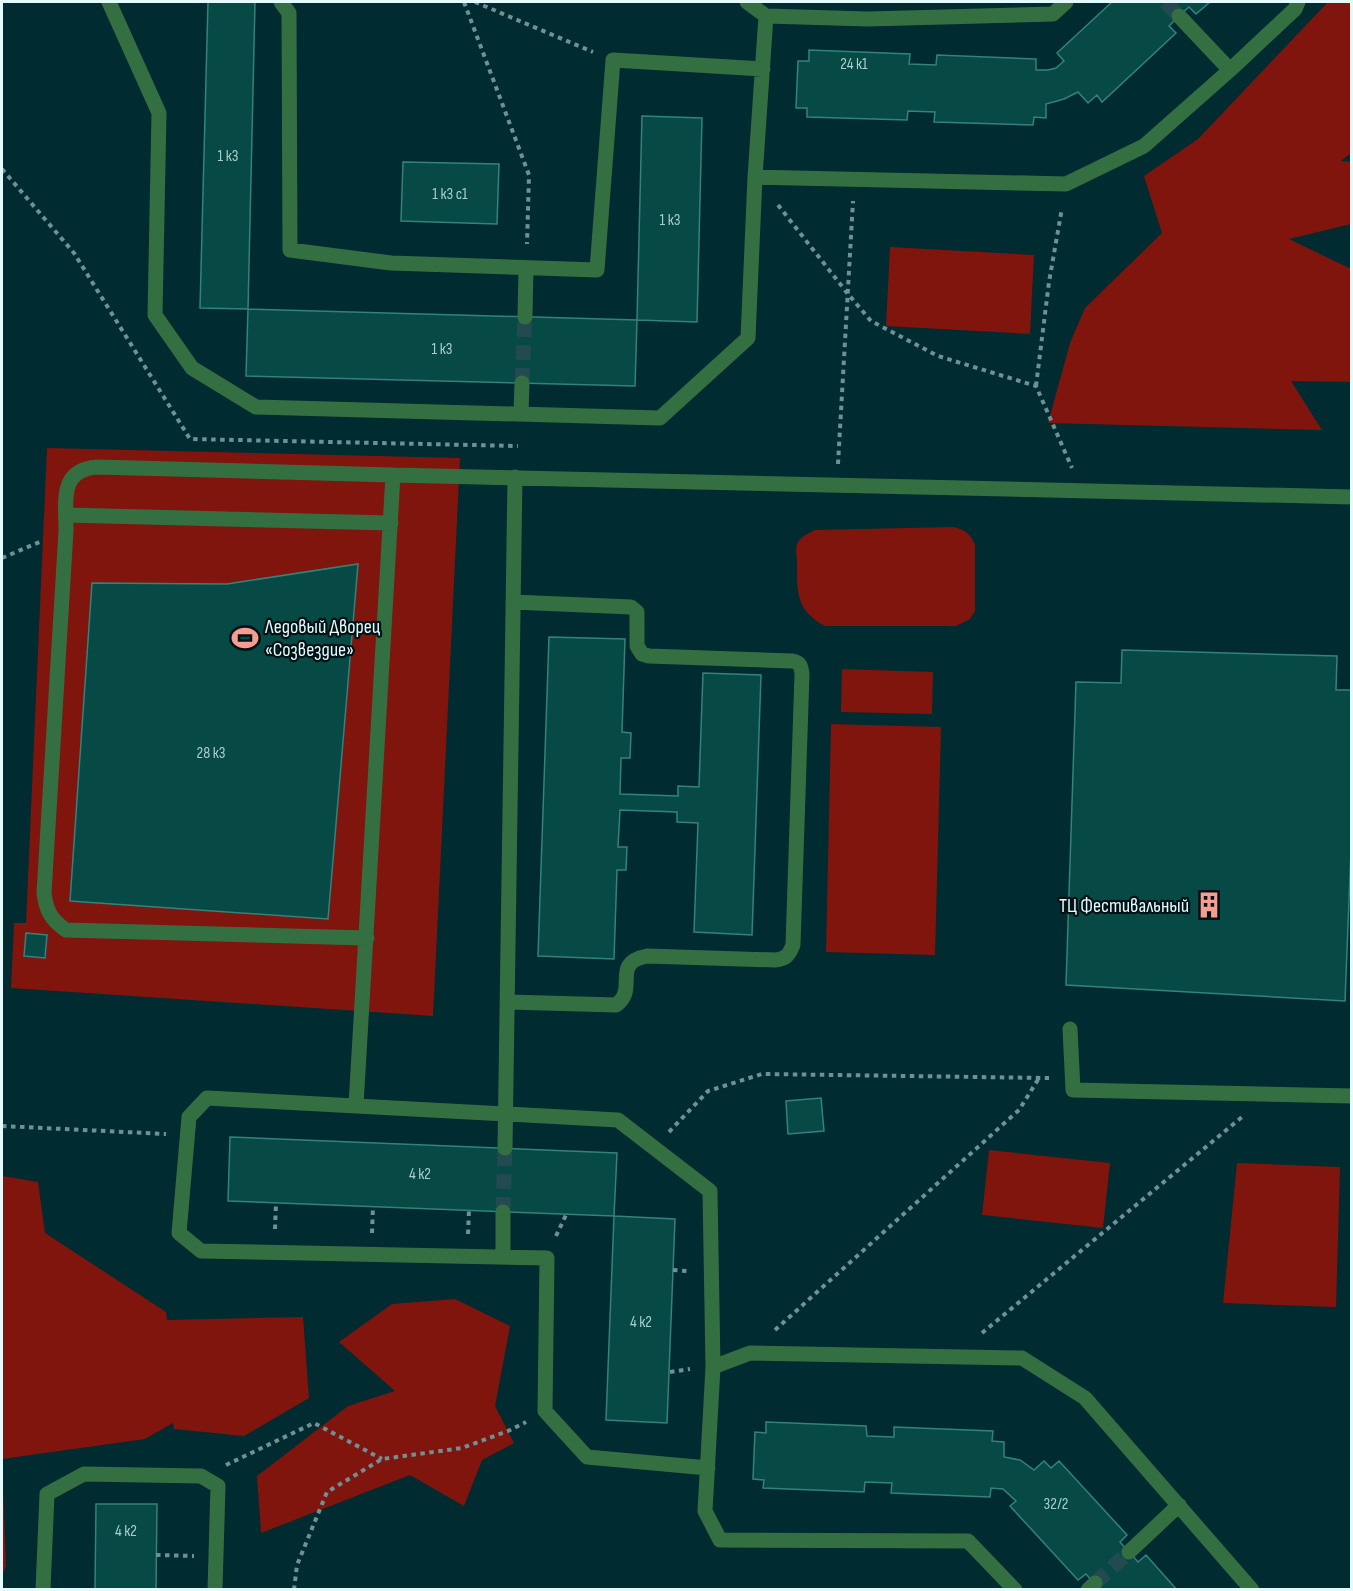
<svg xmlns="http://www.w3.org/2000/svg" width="1353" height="1591" font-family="'Sofia Sans Condensed',sans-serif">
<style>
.green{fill:#7f150d}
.building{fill:#064945;stroke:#34827d;stroke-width:1.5}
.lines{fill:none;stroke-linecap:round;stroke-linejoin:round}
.minor-tunnel{stroke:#224a50;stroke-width:15;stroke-dasharray:15 8;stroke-linecap:butt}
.path{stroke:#6f9095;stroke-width:4;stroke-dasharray:4.5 4.5;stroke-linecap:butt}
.minor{stroke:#346f42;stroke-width:15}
.labels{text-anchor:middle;stroke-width:4.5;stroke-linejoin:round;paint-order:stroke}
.number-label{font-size:16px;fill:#accecf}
.poi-label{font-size:20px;fill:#e4fafd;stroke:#001215;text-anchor:start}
</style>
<rect width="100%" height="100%" fill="#002b31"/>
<!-- green -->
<path class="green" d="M1328 2H1351V153L1341 161 1351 162V224L1289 239 1351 269V382L1291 381 1322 430 1048 423 1070 343 1085 308 1162 233 1144 176 1198 139Z
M890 247 1034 255 1030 334 886 326Z
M47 448 460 458 433 1016 11 988 14 923H26Z
M954 527C965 530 971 534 975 545V611L970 619 956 626H825C796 610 797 593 797 563 797 558 795 549 797 544 800 537 809 533 815 530Z
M842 669 933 672 932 714 841 712Z
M831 724 941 727 935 955 826 952Z
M989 1150 1110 1163 1103 1228 982 1215Z
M1237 1163 1340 1167 1336 1307 1223 1303Z
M2 1176 38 1182 45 1233 166 1312 167 1320 303 1317 309 1398 244 1436 174 1429 173 1423 145 1439 2 1459 6 1566 2 1576Z
M455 1299 510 1326 495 1406 514 1443 482 1460 464 1506 410 1475 261 1533 257 1476 348 1406 395 1391 339 1342 392 1304Z"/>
<!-- building -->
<path class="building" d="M208 2H255L248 309 200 308Z
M1112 2H1210L1196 14 1189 7 1179 16 1169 26 1176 33 1102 102 1097 95 1088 103 1078 92 1064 99 1046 104V118L1034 117 1033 125 934 122 935 112 908 111 907 120 807 117V108H796L798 61H809V50L910 54 909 64 936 65 937 55 1036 59V70H1048L1056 68 1064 61 1057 53Z
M642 116 702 118 697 322 637 320Z
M403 162 499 164 497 224 401 221Z
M248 309 637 320 635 386 246 376Z
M358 564 328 919 70 901 92 583 227 584Z
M549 637 625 639 622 732 631 733 630 758H621L620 794 678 796V786L699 787 703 673 761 675 752 935 694 932 698 823 677 822V812L620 810 618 847H627L626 870H617L614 959 538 956Z
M1122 650 1337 656 1336 690H1352V824L1345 1001 1066 985 1076 682 1121 683Z
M26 933 47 935 45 958 24 956Z
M821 1098 824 1131 788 1134 786 1101Z
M230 1137 617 1153 614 1216 228 1201Z
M614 1216 675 1219 667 1423 606 1420Z
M766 1422 866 1426 867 1436 894 1437V1427L993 1431 992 1441 1004 1442V1457L1020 1460 1034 1470 1044 1461 1051 1468 1059 1461 1127 1535 1120 1542 1138 1562 1146 1555 1177 1590H1100L1086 1574 1078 1580 1010 1506 1016 1501 1003 1489 991 1488 990 1497 891 1493 892 1483 865 1482 864 1492 763 1488 764 1480 753 1479 755 1432 766 1433Z
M96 1504H157L156 1590H95Z"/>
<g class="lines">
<!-- minor-tunnel -->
<path class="minor-tunnel" d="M1165 2 1179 16
M522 383 525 317
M503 1212 505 1148
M1095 1583 1129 1552"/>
<!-- path -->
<path class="path" d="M464 2 529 175 527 244
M475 2 593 52
M2 169 74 253 190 439 518 446
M778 205 848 294 871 321 938 356 1036 386 1072 468
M1036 386 1049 282 1062 208
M838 464 853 201
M2 558 42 541
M2 1126 166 1134
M669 1132 708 1091 762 1074 1049 1078
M275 1229 276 1203
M372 1233 373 1206
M468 1234 469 1210
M556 1236 566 1215
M673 1270 687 1271
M775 1330 1019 1110 1039 1078
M982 1333 1242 1117
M670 1372 690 1369
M226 1465 314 1423 382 1459
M156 1555 194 1556
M294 1590 297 1565 327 1492 382 1459 462 1448 508 1431 526 1422"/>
<!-- minor -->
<path class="minor" d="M109 2 159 113 155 315 192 368 256 407 660 418 748 338 755 177 1066 184 1144 146 1230 70 1295 9 1298 2
M281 2 289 13 290 250 391 263 597 270 613 60 763 69
M747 2 766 16
M1179 16 1230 70
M755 177 766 16 868 19 1053 14 1066 2
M525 317 526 268
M521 414 522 383
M66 515 391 523
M367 938 66 930C51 920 46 910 44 893L66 531C66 501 59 470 97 467L393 475
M508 1002 616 1005C639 989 610 963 647 956L775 960C786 959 789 955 793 945L802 674C801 666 800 662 792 661L649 656 642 654 637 646V612L631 607 513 602
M1070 1029 1073 1090 1352 1096
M356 1105 393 475 1352 497
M505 1148 515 477
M503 1257V1212
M708 1468 587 1457 545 1411 547 1258 201 1251 179 1233 189 1117 207 1098 618 1120 710 1191 713 1367
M1129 1552 1179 1505
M43 1590 47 1494 84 1474 201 1476 218 1486 215 1590
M1015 1590 968 1541 720 1540 705 1511 713 1367 750 1353 1022 1358 1085 1398 1252 1590
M1088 1590 1095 1583"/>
</g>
<!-- icons -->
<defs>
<g id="stadium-bare" transform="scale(2.07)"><path d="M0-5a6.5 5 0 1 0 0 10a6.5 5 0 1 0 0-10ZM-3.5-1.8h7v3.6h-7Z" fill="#f59d8f" stroke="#001215" stroke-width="2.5" paint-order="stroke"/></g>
<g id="building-bare" transform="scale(2.07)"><path d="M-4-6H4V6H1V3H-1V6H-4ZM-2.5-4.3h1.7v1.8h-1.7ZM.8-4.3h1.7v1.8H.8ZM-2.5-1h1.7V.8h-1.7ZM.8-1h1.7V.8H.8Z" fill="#f59d8f" stroke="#001215" stroke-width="2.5" paint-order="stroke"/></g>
</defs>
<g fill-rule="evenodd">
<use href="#stadium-bare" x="245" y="638"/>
<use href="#building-bare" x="1209" y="905"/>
</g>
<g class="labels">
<!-- number labels -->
<g class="number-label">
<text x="854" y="69">24 к1</text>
<text x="228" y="161">1 к3</text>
<text x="450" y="199">1 к3 с1</text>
<text x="670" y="225">1 к3</text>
<text x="442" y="354">1 к3</text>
<text x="211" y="758">28 к3</text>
<text x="420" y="1179">4 к2</text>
<text x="641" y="1327">4 к2</text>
<text x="1056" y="1509">32/2</text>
<text x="126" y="1536">4 к2</text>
</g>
<!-- poi labels -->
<g class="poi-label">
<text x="265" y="633">Ледовый Дворец<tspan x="265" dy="23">«Созвездие»</tspan></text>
<text x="1189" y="912" text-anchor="end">ТЦ Фестивальный</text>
</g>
</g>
<!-- border -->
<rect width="1353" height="1591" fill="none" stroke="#e4fafd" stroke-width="6"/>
</svg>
